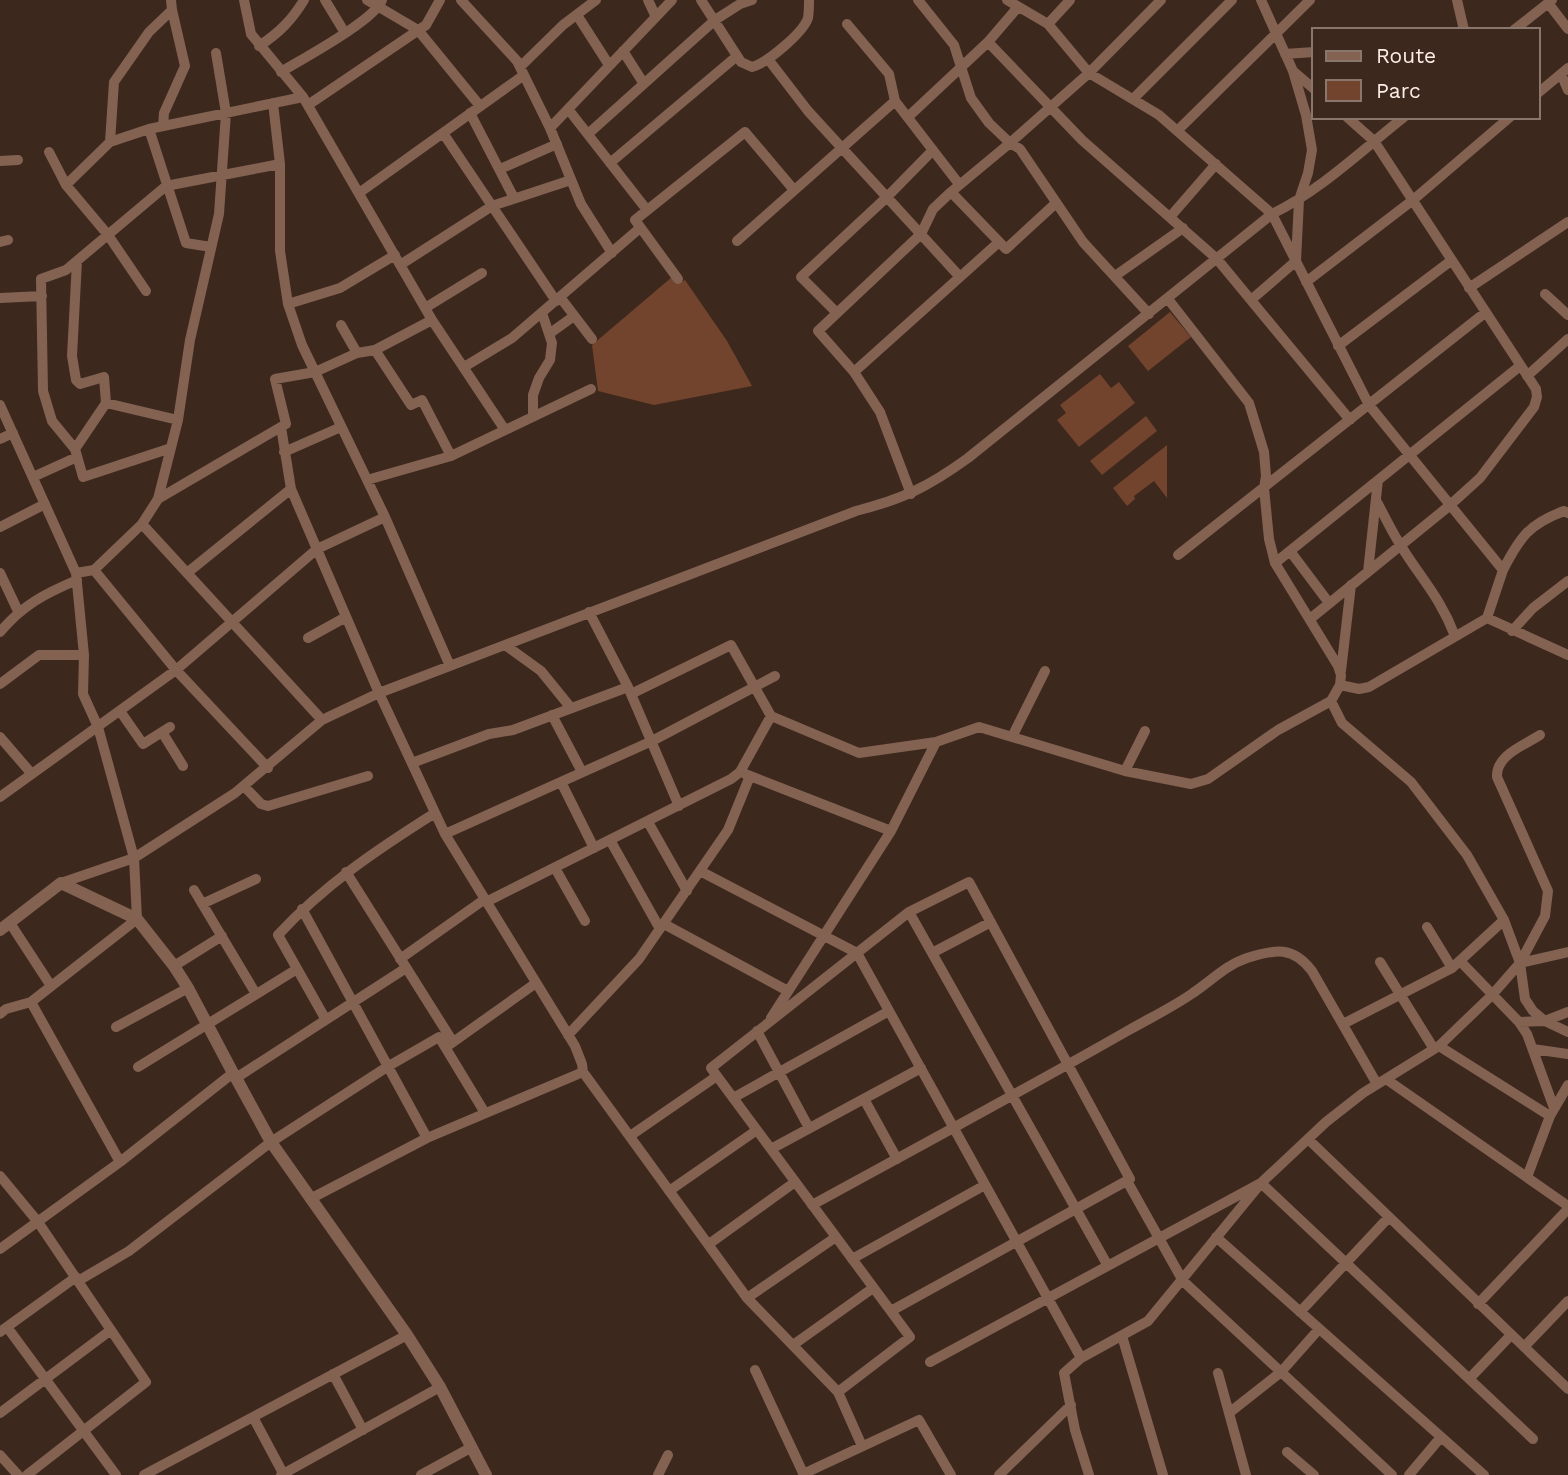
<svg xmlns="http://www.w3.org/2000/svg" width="1568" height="1475" font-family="'Work Sans',sans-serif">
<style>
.green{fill:#72432d}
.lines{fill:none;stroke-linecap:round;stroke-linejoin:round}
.minor{stroke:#836252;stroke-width:10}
.tertiary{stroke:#836252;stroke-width:12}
</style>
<rect width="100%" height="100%" fill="#3d281d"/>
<!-- green -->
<path class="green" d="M672 277 678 284 685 280 727 341 752 386 654 405 598 391 592 345Z
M1170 312 1191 337 1148 371 1128 346Z
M1100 374 1111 388 1119 382 1135 403 1079 447 1057 420 1066 413 1060 405Z
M1146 416 1157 431 1102 475 1090 461Z
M1167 445V498L1154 481 1134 496 1135 499 1127 506 1113 488Z"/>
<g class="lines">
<!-- minor -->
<path class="minor" d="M244 0 251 34 303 97 432 320 505 430
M325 0 345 33
M367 0 418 30 480 106
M461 0 517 61 550 128 581 204 612 253
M648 0 656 17
M701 0 741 62 752 67C767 63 803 33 808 18 809 12 809 5 809 0
M918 0 954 45 971 98 989 123 1010 143 1020 149 1083 242 1149 314
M1007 0 1048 24 1089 73 1159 115 1272 214 1369 405 1503 570C1520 537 1529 524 1564 511L1568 513
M1261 0 1293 71 1314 89
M1457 0 1464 30
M1548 3 1568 29
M577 15 609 65
M847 24 889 74 895 101 959 184
M1048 24 1070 0
M1514 30 1552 0
M988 42 1082 140 1217 259 1350 420
M259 46C279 33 292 20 304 0
M623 51 644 84
M1285 54 1314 52
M768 59 808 111 960 277
M520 67 563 25 596 0
M281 72C302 59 375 20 382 0
M1561 74 1568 90
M1538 93 1568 68
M1133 99 1232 0
M273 103 280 164V251L288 304 302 345 385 517 450 666
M308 105 426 25 440 0
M568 109 647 210
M470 113 514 198
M908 117 988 42 1018 7
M163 126 164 113 185 66 172 10
M550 128 672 0
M149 129 186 243 211 247
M1177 131 1310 0
M443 133 556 301
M588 134 715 20 740 4 752 0
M110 142 114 82 149 32 172 10 171 0
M49 152 66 185 108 235 146 291
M0 161 18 160
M610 163 737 56
M500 169 557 144
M66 185 110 142 149 129 303 97
M951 192 1006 249 1056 203
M359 193 524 75
M1170 217 1216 164
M737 241 895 101
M0 242 8 240
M400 265 492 206 571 180
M1115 276 1183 228
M678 279 635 220 745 132 794 190
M1306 282 1413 200 1510 117
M1469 288 1568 222
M1545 294 1568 315
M560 297 592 339
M0 298 42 296
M1251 300 1296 261 1299 200 1308 173 1312 150 1306 115 1293 71
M288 304 340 288 395 255
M425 308 482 273
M837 313 801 277 887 197 933 150
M341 325 357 353
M549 334 574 316
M1338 346 1452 260
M375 350 432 320
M464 367 512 338 640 228
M854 372 999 242
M1527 376 1568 339
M106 403 178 420
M0 405 76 573 84 655 83 694 98 727 134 858 137 919 31 1002 6 1009 0 1014
M533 417V395L539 378 550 360 552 343 542 313
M281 427 291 489 379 693 445 834 575 1046 582 1064 583 1072 747 1298 838 1392 862 1446
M0 439 13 433
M171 448 83 477 75 449 52 421 43 391 41 279 66 270 166 186 280 164
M75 449 106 403 104 377 80 384 76 380 72 356 77 261
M284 452 341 427
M33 477 77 457
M367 480 451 456 591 389
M911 494 880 412 854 372 818 331 921 234 933 209 951 192 1010 143 1089 73 1161 0
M158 499 286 424 275 379 315 372 357 353 375 350 411 405 422 400 451 456
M1377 502C1385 517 1392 532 1401 546 1422 580 1440 597 1455 636
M142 524 322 720
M0 527 45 504
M1290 551 1329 603
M1178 555 1486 312
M1275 563 1520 366
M94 570 176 670 268 768
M1368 572 1378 480
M0 573 18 611
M76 573 94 570 142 524 158 499 178 420 190 340 219 214 226 113 216 53
M187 573 291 489
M589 612 628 687 679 806
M1487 618 1503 570
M1310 619 1449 506 1480 478 1534 407 1537 397 1536 389 1374 141 1347 117
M1512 631 1533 608 1568 581
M0 632C23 605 44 594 77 580
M308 638 346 617
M505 645 541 671 571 708
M1341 671 1351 585
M0 684 39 655H84
M1340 685 1359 689 1369 687 1487 618 1568 655
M631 694 731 645 771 716 859 753 936 742 979 727 1125 771 1191 784 1208 779 1278 730 1331 701 1340 685 1341 675 1338 666 1275 563 1269 539 1264 488 1266 476 1264 452 1249 403 1168 299
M1331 701 1342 723 1411 782 1467 855 1504 920 1520 963 1525 999 1533 1011 1545 1021 1568 1032
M120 711 143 744 170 727
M552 715 582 772
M162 732 183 766
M0 737 31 773
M1012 737 1045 671
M412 763 489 734 513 730 628 687
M1125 771 1145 731
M745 774 891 831
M561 782 594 848
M244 786 261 804 268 806 368 776
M0 797 176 670 317 549 385 517
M648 822 687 891
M445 834 652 741 775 676
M610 840 660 929
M555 868 585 921
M700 871 857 953 1081 1358
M346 872 453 1042
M61 883 134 858 235 793 322 720 379 693 856 511C903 499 928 487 968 458L1272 214C1321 190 1361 151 1404 117
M194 890 256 994
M486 902 731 779 740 772 771 716
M202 904 256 879
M302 909 427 1138
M909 912 1108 1266
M10 923 51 986
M664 924 788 991
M1427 927 1452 968
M932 953 991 922
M400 959 485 899
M1380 962 1434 1049
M1461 962 1519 1022 1527 1034 1554 1108
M1520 963 1545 916 1548 891 1497 777C1496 755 1523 746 1540 735
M174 966 222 936
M31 1002 120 1162
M771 1018 891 831 936 742
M326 1020 278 935C324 885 378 849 435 813
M1519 1022 1545 1021 1568 1012
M1343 1024 1452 968 1504 920
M116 1027 188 988
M757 1031 809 1128
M568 1035 639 959 728 830 750 776
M449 1045 536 983
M1439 1046 1550 1116
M1533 1049 1568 1054
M138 1067 297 969
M1386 1079 1568 1206
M733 1098 889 1011
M864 1099 897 1159
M630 1136 717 1076
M1308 1139 1568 1389
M771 1149 921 1068
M0 1176 38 1222 146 1382 27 1475
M1527 1177 1550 1116 1568 1085
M1127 1181 1183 1281 1392 1475
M669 1191 757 1130
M310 1199 427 1138 583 1072
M812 1205C918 1147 1024 1090 1129 1030 1150 1018 1173 1007 1193 993 1211 981 1226 965 1247 958 1276 949 1293 946 1312 971L1377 1084
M1216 1237 1484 1475
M709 1244 795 1182
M0 1249 120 1162 233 1073 236 1078 406 968
M852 1259 985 1185
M78 1281 129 1251 271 1142 387 1067 439 1037 485 1113
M747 1298 836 1237
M1478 1304 1568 1209
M1300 1312 1389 1217
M7 1327 116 1475
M0 1332 76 1277
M1122 1336 1163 1475
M793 1345 873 1288
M1524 1347 1568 1301
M930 1362 1261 1183 1533 1439
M755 1370 804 1475
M1218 1373 1246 1475
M333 1374 363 1430
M1469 1379 1511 1335
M838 1392 910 1337 711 1068 909 912 969 882 1130 1179 891 1311
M0 1413 111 1330
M1229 1413 1281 1372 1319 1329
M253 1417 284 1475
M1287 1452 1314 1475
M0 1455 18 1475
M803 1474 919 1420 951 1475
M144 1475 407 1335
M281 1475 440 1387
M421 1475 472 1447
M658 1475 668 1455
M999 1475 1071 1405
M1089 1475 1075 1430 1064 1373 1081 1358 1148 1321 1261 1183 1326 1122 1363 1093 1439 1046 1492 995 1520 963 1568 952
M1409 1475 1441 1437"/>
<!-- tertiary -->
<path class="tertiary" d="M0 930 61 883 137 919 174 966 188 988 233 1073
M236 1078 271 1142 407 1335 440 1387 486 1475"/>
</g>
<!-- legend -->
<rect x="1312" y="28" width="228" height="91" fill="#3d281d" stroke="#89776e" stroke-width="2"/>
<rect x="1326" y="51" width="35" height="10" fill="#836252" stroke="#89776e" stroke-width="2"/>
<text x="1376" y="63" font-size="21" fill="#fceee7">Route</text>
<rect x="1326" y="80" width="35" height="21" fill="#72432d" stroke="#89776e" stroke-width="2"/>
<text x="1376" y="98" font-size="21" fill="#fceee7">Parc</text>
</svg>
